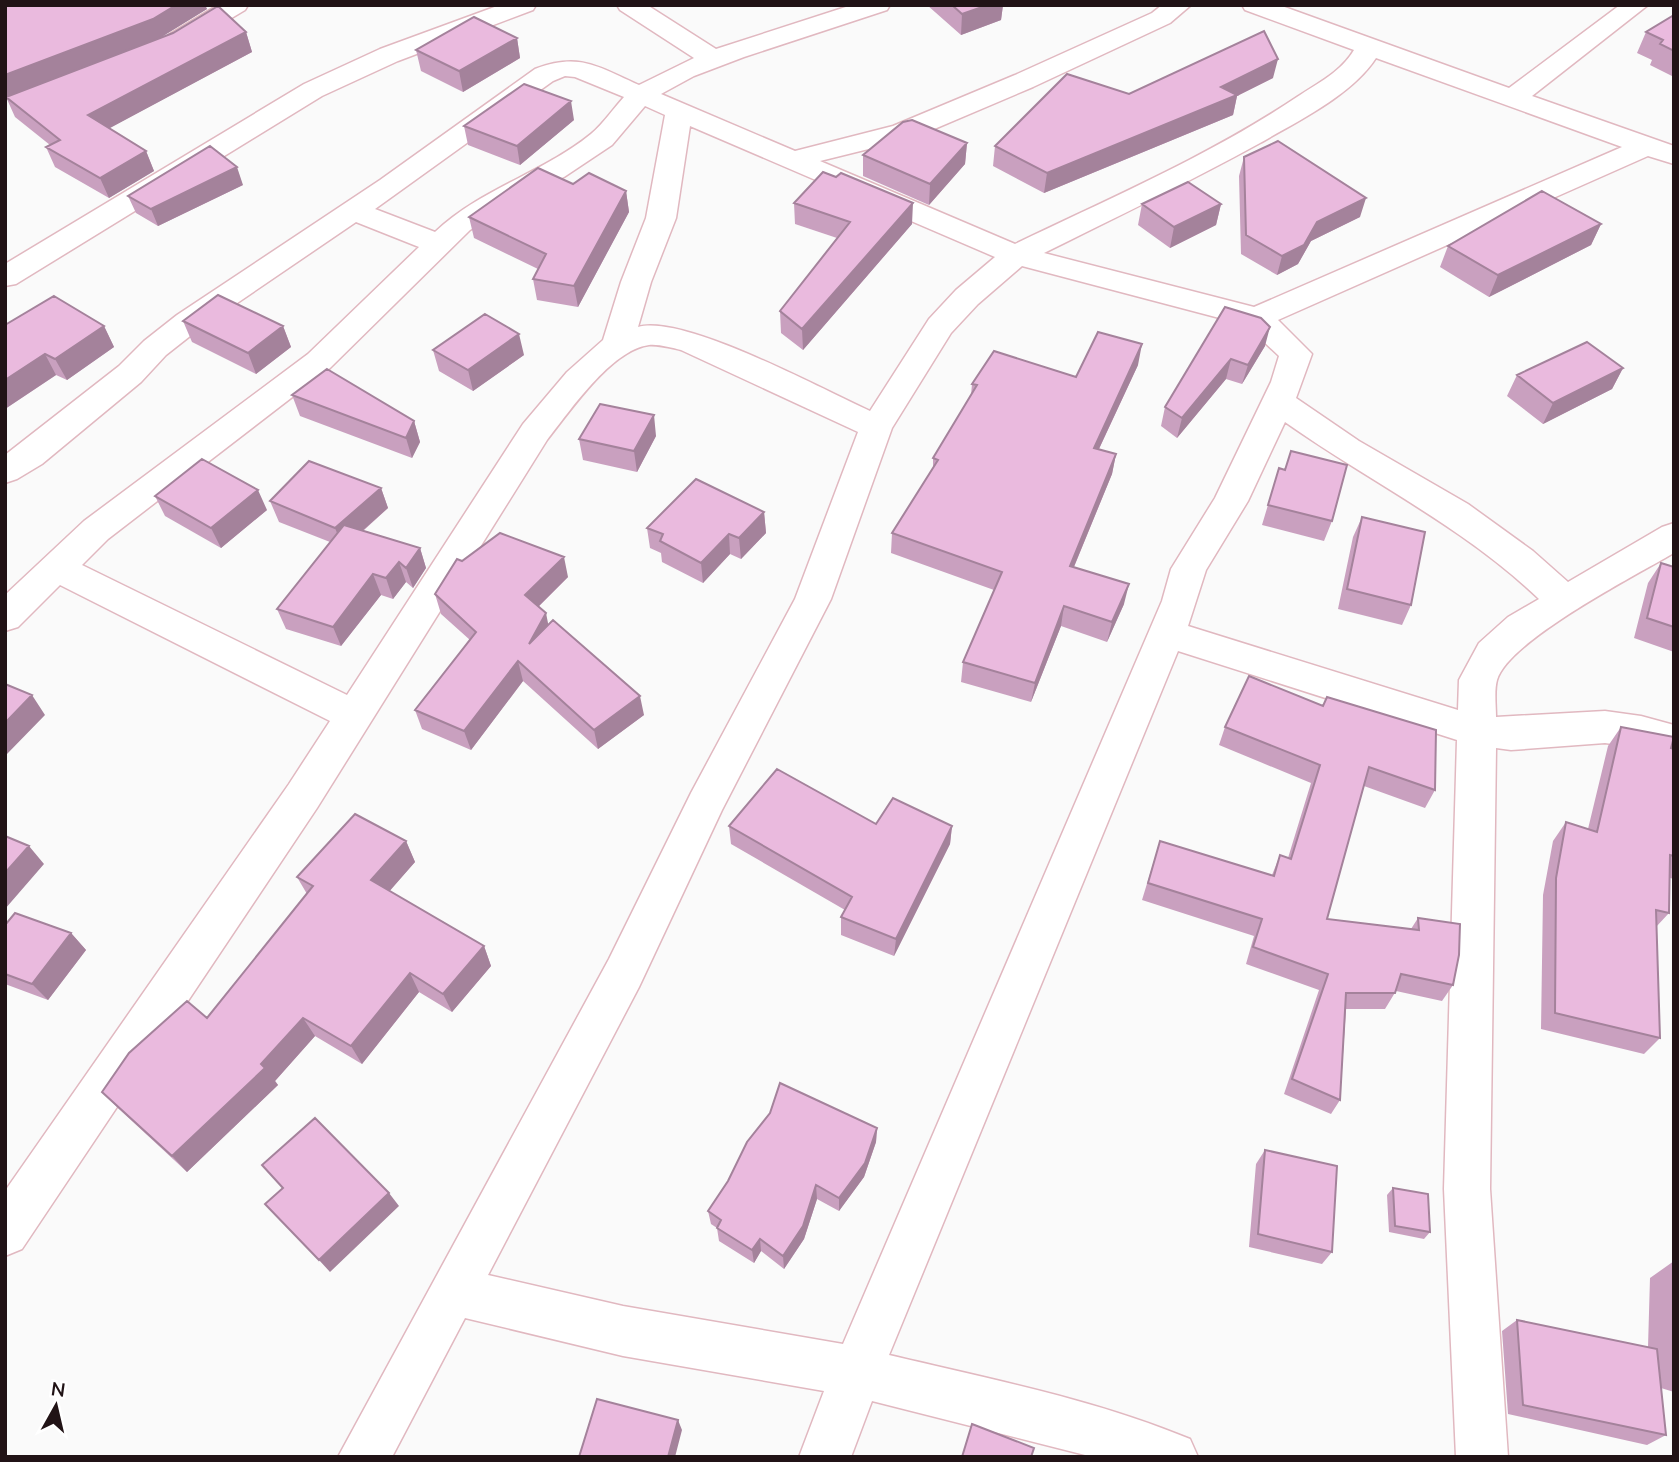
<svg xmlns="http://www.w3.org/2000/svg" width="1679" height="1462" font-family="'Nunito Sans',sans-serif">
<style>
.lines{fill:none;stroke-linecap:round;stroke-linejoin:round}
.minor-casing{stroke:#e1b8c0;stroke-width:3}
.minor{fill:#fff;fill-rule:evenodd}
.wall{fill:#c9a0bf}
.shaded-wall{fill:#a4829b}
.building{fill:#eabade;stroke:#a4829b;stroke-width:2}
</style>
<rect width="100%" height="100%" fill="#fafafa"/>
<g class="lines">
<!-- minor casing -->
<g class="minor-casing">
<path id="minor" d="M218 5H248L245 10 188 44 179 47 170 44 166 39 170 34Z
M500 5H536L533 10 398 61 322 96 16 284 5 286V264L304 84 380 49Z
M617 5H647L716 49 852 5H890L887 10 744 57 694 76 661 94 795 151 893 126 1015 75 1152 13 1162 5H1191L1170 23 1033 87 913 138 820 161 1015 244C1110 198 1209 156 1297 97 1318 83 1341 72 1354 50L1245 10 1242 5H1279L1509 88 1620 5H1648L1532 96 1674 146V164L1648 156 1278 320 1312 354 1296 398 1359 441 1468 504 1533 551 1568 582 1662 527 1674 523V553C1636 575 1508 641 1497 680 1494 690 1496 706 1496 717L1605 711 1641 716 1674 725V757L1641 748 1605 743 1511 750 1496 748 1490 1189 1508 1457H1456L1444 1189 1457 740 1178 651 889 1355C990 1379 1094 1399 1190 1439L1198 1457H1093L872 1401 851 1457H799L824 1391 623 1356 465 1318 392 1457H338L609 959 691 793 795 599 858 432 681 350C672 348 659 344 649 345 611 350 570 411 547 440L317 808 22 1249 5 1256V1191L289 784 330 721 60 585 18 627 5 631V595L84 521 308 354 419 247 356 222 199 329 166 355 141 382 42 464 17 479 5 483V455L119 366 144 341 177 315 380 180 535 69C580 52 598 67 639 85L694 58 620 10ZM1376 58 1622 147 1254 307 1044 253C1117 217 1189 182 1260 143 1298 121 1352 95 1376 58ZM565 76 575 77 624 97C613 109 603 124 591 134 543 173 480 189 435 232L375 209 553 81ZM645 106 665 115 646 218 621 282 603 340 567 372 523 424 347 695 82 565 108 539 330 368 470 230 537 189 564 177 612 145ZM690 126 995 257 956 290 929 319 870 411C821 389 684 314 638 327L651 282 676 218ZM1022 266 1246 325 1279 356 1271 382 1215 498 1171 569 1162 601 843 1344 623 1306 488 1275 639 987 722 810 831 599 892 428 951 333 978 304ZM1285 422C1370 482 1464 527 1539 599L1508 617 1479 643 1459 680 1458 710 1188 626 1206 570 1248 501Z"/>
</g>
<!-- minor -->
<use href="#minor" class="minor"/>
</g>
<!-- wall -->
<path class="wall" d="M5 5H205L207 9 161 37 246 32 252 52 109 128 146 151 154 171 109 198 55 167 46 147 50 145 15 117 6 97Z
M927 5H1003L1001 20 961 35Z
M1674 15V77L1650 65 1652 60 1637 53 1646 32Z
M517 38 520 58 463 92 421 71 416 50Z
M1273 78 1237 96 1233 115 1044 193 993 166 995 146 1129 94Z
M574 120 520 165 468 145 464 126Z
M967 143 965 164 929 205 863 176V155Z
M1244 157 1360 217 1311 241 1298 264 1277 275 1241 254 1239 176Z
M836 177 912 224 803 350 781 333 780 311 837 238 795 224 794 203Z
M573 184 626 191 629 212 578 307 537 300 533 279 538 269 474 238 469 217Z
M243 185 158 226 136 213 128 196Z
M1142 204H1221L1216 225 1170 248 1138 225Z
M1601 224 1591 245 1489 297 1440 267 1448 246Z
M54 296 104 326 114 347 67 380 56 375 5 409Z
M1225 307 1265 346 1242 384 1226 379 1177 438 1161 426 1165 407Z
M183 321 283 326 291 347 256 374 192 342Z
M433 350 524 355 473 391 439 371Z
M1138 365 1099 449 1116 454 1112 474 1074 567 1124 604 1107 642 1061 626 1031 702 961 682 963 662 994 590 891 553 892 533 933 468V458L971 395 972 384 1076 377Z
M1623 368 1612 389 1543 424 1507 396 1517 375Z
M292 395 414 421 420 442 412 458 300 416Z
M656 436 637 472 583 460 579 439Z
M1291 451 1332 521 1324 541 1262 525 1279 468 1285 470Z
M381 488 388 508 363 531 420 548 426 568 413 588 406 582 393 599 381 595 341 646 286 629 277 609 330 542 279 522 270 501Z
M155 496 267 510 221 548 165 516Z
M764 512 766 533 741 559 730 554 703 583 662 562 661 553 650 548 647 528Z
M1362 517 1411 605 1402 625 1338 609 1353 537Z
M462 561 568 577 538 607 548 625 644 715 598 749 523 681 471 750 422 729 415 710 470 640 441 614 435 594Z
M1661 563 1674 567V652L1634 638 1648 583Z
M1249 676 1435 790 1425 808 1364 786 1327 919 1411 929 1418 918 1453 985 1442 1001 1396 991 1385 1009H1346L1340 1100 1331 1114 1284 1094 1319 990 1246 964 1254 936 1142 900 1160 841 1272 875 1280 855 1288 858 1311 783 1219 745 1225 727Z
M1621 727 1674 749V879L1670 878 1669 913 1656 927 1660 1038 1644 1054 1541 1029 1543 895 1553 841 1566 822 1588 829 1608 746Z
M876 824 952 826 950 844 894 956 841 935V917L845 910 731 844 729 826Z
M406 841 415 862 389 891 484 946 491 966 452 1012 419 992 362 1064 315 1036 275 1081 278 1085 187 1172 119 1109 102 1092 207 1018 307 894 297 877Z
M5 925 71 933 86 950 48 1000 5 984Z
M1674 1036V1068L1672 1037Z
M877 1128 876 1142 864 1177 839 1211 817 1199 804 1239 784 1269 761 1251 754 1263 719 1241 717 1228 711 1224 708 1211Z
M1265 1150 1332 1252 1322 1264 1249 1247 1256 1164Z
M1393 1188 1430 1232 1424 1239 1389 1232 1387 1195Z
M1674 1261V1392L1661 1388 1666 1435 1647 1445 1508 1414 1502 1331 1517 1320 1648 1347 1650 1278Z"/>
<!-- shaded-wall -->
<path class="shaded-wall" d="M176 5H205L207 9 160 38 5 97V75Z
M988 5H1003L1001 20 961 35 962 14Z
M246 32 252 52 97 135 88 115Z
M517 38 520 58 463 92 459 71Z
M1278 59 1273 78 1237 96 1233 115 1044 193 1047 173Z
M571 101 574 120 520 165 517 146Z
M967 143 965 164 929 205 930 184Z
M146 151 154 171 109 198 100 178Z
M237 167 243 185 158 226 151 209Z
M626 191 629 212 578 307 574 286Z
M1366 198 1360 217 1311 241 1298 264 1277 275 1282 256 1317 222Z
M913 203 912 224 803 350 802 329Z
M1221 204 1216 225 1170 248 1174 227Z
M1601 224 1591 245 1489 297 1498 275Z
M104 326 114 347 67 380 55 359Z
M283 326 291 347 256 374 248 353Z
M1270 327 1265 346 1242 384 1248 365Z
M519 334 524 355 473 391 468 370Z
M1142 344 1138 365 1090 468 1094 448Z
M45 354 56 375 5 409V380Z
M1231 359 1226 379 1177 438 1182 418Z
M1623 368 1612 389 1543 424 1553 403Z
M654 415 656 436 637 472 634 451Z
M414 421 420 442 412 458 406 438Z
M1116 454 1112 474 1066 586 1070 566Z
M381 488 388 508 343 548 335 528Z
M258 490 267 510 221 548 211 528Z
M764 512 766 533 741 559 739 538Z
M729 534 730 554 703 583 701 563Z
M420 548 426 568 413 588 406 568Z
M564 557 568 577 530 615 525 595Z
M399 562 406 582 393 599 386 578Z
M373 574 381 595 341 646 333 627Z
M1129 584 1124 604 1107 642 1112 622Z
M1064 606 1061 626 1031 702 1035 683Z
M546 613 550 633 529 644Z
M518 661 523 681 471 750 464 731Z
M32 695 45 715 7 754 5 752V723Z
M640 696 644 715 598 749 594 730Z
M952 826 950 844 894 956 896 939Z
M406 841 415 862 381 901 371 880Z
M29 846 44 864 5 909V873Z
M71 933 86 950 48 1000 32 984Z
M484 946 491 966 452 1012 443 994Z
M410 973 419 992 362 1064 351 1046Z
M303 1018 315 1036 275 1081 278 1085 187 1172 172 1156 261 1064Z
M877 1128 876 1142 864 1177 839 1211V1198Z
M816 1185 817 1199 804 1239 784 1269 783 1256Z
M389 1193 399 1206 330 1272 319 1260Z
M760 1239 761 1251 754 1263 752 1250Z
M678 1420 682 1430 675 1457H668Z"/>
<!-- building -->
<path class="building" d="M5 5H176L153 19 5 75Z
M952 5H988L962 14Z
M218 6 246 32 88 115 146 151 100 178 46 147 60 140 6 97 173 33Z
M1674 15V51L1660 44 1663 40 1646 32Z
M474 17 517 38 459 71 416 50Z
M1264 31 1278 59 1221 87 1237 95 1047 173 995 146 1067 74 1129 94Z
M524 84 571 101 517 146 464 126Z
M912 120 967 143 930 184 863 155 903 122Z
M1278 141 1366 198 1317 222 1304 245 1282 256 1246 235 1244 157Z
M210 146 237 167 151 209 128 196Z
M538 168 573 184 589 173 626 191 574 286 533 279 546 254 469 217Z
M823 172 836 177 841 173 913 203 802 329 780 311 850 222 794 203Z
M1188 182 1221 204 1174 227 1142 204Z
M1542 191 1601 224 1498 275 1448 246Z
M218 295 283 326 248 353 183 321Z
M54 296 104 326 55 359 45 354 5 380V325Z
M1225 307 1261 318 1270 327 1248 365 1231 359 1182 418 1165 407Z
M485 314 519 334 468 370 433 350Z
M1098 332 1142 344 1094 448 1116 454 1070 566 1129 584 1112 622 1064 606 1035 683 963 662 1002 572 892 533 938 460 933 458 977 385 972 384 994 351 1076 377Z
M1587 342 1623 368 1553 403 1517 375Z
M327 369 414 421 406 438 292 395Z
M600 404 654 415 634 451 579 439Z
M1291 451 1347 465 1332 521 1268 505 1279 468 1285 470Z
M202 459 258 490 211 528 155 496Z
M309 461 381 488 335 528 270 501Z
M696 479 764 512 739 538 729 534 701 563 660 541 663 534 647 528Z
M1362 517 1425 532 1411 605 1347 589Z
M344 525 420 548 406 568 399 562 386 578 373 574 333 627 277 609Z
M500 533 564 557 525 595 546 613 529 644 553 620 640 696 594 730 518 661 464 731 415 710 476 632 435 594 457 559 462 561Z
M1661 563 1674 567V627L1647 618Z
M1249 676 1323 706 1327 697 1436 730 1435 790 1369 767 1327 919 1419 930 1418 918 1460 924 1459 955 1453 985 1401 974 1395 993H1346L1340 1100 1292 1079 1328 974 1253 947 1262 919 1148 883 1160 841 1274 876 1280 855 1291 859 1320 765 1225 727Z
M5 684 32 695 5 723Z
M1621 727 1674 737 1671 748 1674 749V856L1670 855 1669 913 1656 910 1660 1038 1555 1013 1556 878 1566 822 1597 832Z
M777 769 876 824 893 798 952 826 896 939 841 917 852 897 729 826Z
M355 814 406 841 371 880 484 946 443 994 410 973 351 1046 303 1018 261 1064 265 1068 172 1156 102 1092 129 1053 187 1001 207 1018 313 886 297 877Z
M5 836 29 846 5 873Z
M15 913 71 933 32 984 5 974V925Z
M780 1083 877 1128 865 1163 839 1198 816 1185 803 1226 783 1256 760 1239 752 1250 717 1228 721 1220 708 1211 728 1181 747 1142 770 1113Z
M315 1118 389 1193 319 1260 265 1204 283 1188 262 1165Z
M1265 1150 1337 1166 1332 1252 1258 1234Z
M1393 1188 1428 1194 1430 1232 1395 1226Z
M1517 1320 1657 1349 1666 1435 1523 1405Z
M597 1399 678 1420 668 1457H579Z
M972 1424 1034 1448 1031 1457H962Z"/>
<!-- border -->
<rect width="1679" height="1462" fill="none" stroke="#211316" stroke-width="14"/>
<!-- north arrow -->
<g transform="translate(56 1406) rotate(8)" stroke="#ffffff" stroke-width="5" paint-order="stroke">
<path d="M0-5L12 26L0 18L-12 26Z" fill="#211316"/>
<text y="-10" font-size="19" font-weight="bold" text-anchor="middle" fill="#211316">N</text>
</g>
</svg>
